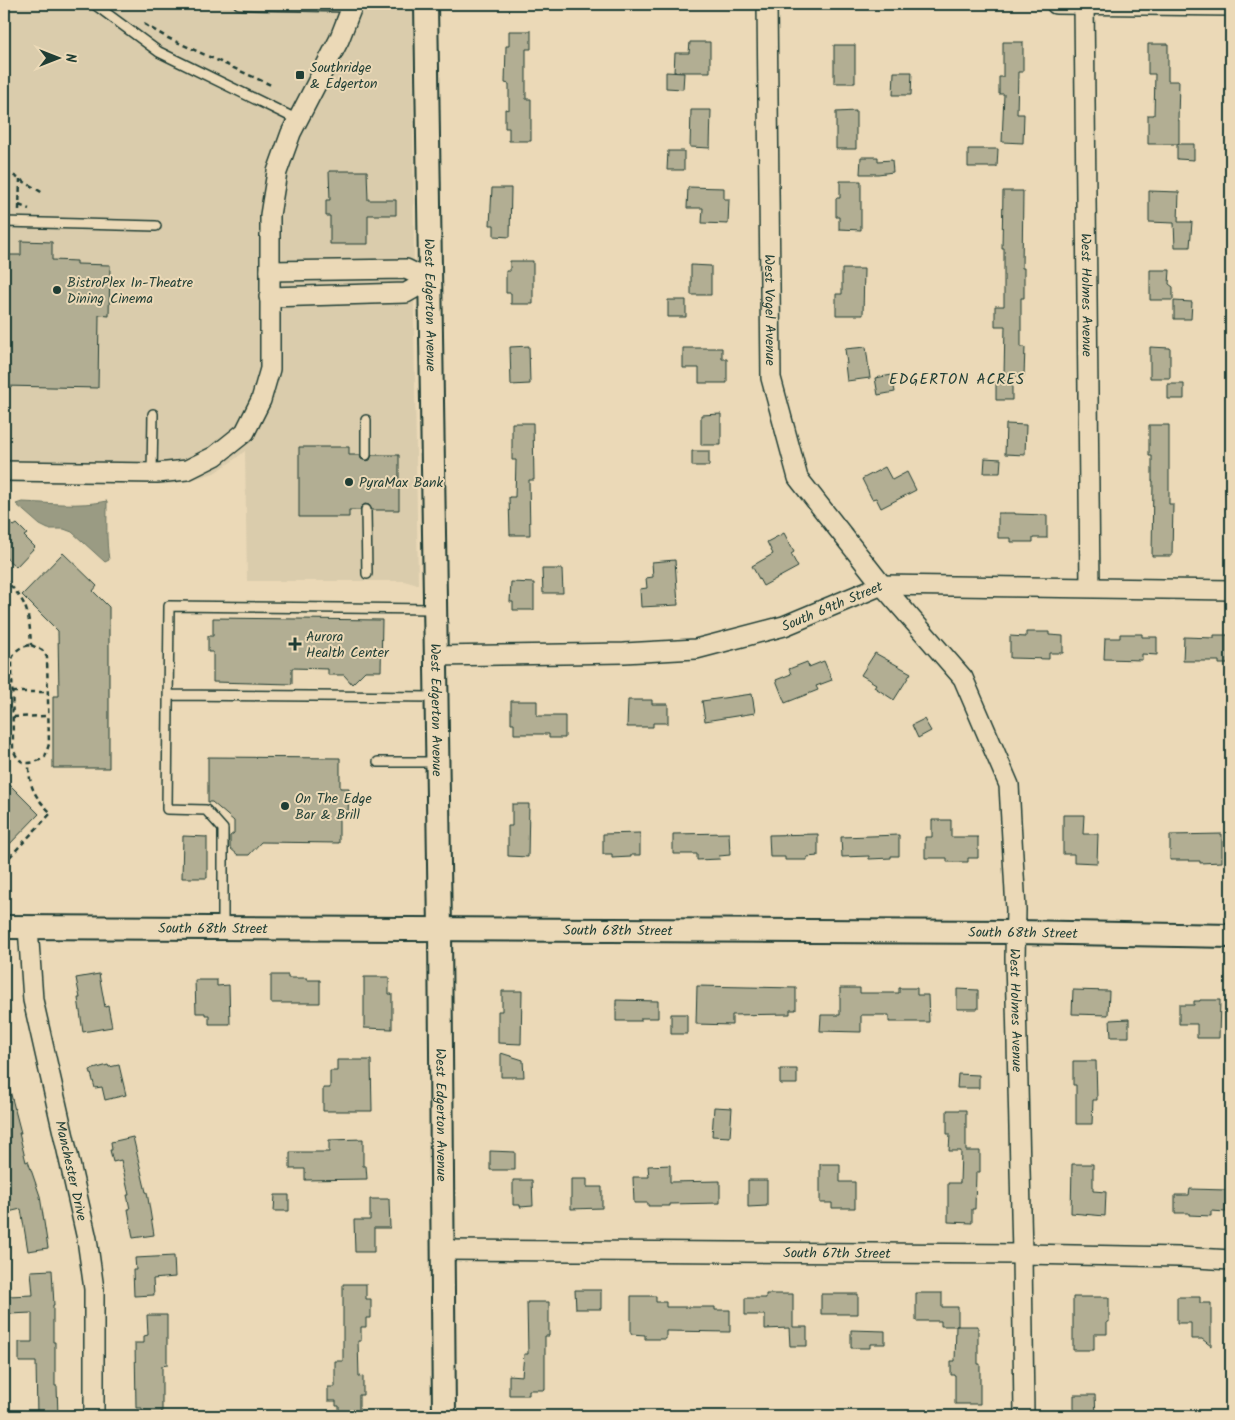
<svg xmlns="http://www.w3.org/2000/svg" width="1235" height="1420" font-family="Kalam,sans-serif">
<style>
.built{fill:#daccac}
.water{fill:#9a9b83;stroke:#697563}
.building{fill:#b2ae93;stroke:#1f3d34}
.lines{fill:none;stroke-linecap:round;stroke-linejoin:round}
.service-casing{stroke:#1f3d34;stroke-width:12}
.minor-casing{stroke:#1f3d34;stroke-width:22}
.tertiary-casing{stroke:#1f3d34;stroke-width:26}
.path{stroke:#1f3d34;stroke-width:2.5;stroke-dasharray:5 4;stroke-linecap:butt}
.service{stroke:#ebd9b7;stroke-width:9}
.minor{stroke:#ebd9b7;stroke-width:19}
.tertiary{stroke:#ebd9b7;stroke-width:22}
.poi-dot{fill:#1f3d34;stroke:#ebd9b7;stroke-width:2}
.labels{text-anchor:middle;stroke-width:4;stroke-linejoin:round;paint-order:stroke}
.poi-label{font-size:14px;fill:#1f3d34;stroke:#ebd9b7;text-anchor:start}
.street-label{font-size:14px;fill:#1f3d34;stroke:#ebd9b7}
.neighbourhood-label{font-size:15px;letter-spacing:1px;fill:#1f3d34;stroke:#ebd9b7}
</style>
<rect width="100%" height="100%" fill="#ebd9b7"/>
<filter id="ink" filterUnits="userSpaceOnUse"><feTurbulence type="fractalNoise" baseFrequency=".02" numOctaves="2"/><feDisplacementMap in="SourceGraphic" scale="10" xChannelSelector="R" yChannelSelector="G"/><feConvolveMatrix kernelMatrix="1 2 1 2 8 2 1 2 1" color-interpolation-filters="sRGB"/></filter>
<g filter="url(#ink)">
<!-- built -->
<path class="built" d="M4 4H413L414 319 418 585 404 581H247L245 451 231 462 214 473 191 480 171 484 4 483Z"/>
<!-- water -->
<path class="water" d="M107 501C107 521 106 540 109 560L105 562 72 532 64 529H48L40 525 16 504 22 502C50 503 79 507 107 501Z"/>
<!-- building -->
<path class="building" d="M509 31H531V49H526V99H531V141H509V128H505V109L509 110V84L505 83 506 46H509Z
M690 42H710V72H674L675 53H689Z
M1003 42H1023V72H1018L1017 114H1024L1023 143 1002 142 1004 94H999V77H1003Z
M1148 44H1168V81H1179L1178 120H1179V144H1148V115H1154L1155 74H1148Z
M834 45H855V83H834Z
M666 72 684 73 683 89 666 88Z
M894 72H912L911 95H893Z
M691 110H711L710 148 690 147Z
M856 111V149H836V112Z
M1177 144H1194V160L1177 159Z
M968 149H998L997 167H968Z
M668 151H684V170H667Z
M861 157H878V161L892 160 893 172 878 174H860Z
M329 171H367L368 200H396V215H368V244H330V216H326V200H330Z
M840 181H861V230L839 229V217H836V198H840Z
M688 187 724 188V199H729L728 224 702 223 703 208H687Z
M492 188H511L510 237 494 236V225H490Z
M1003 191H1023L1022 268H1024V298H1021V347H1025L1024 376H1004L1005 326H995V306H1004V248H1002Z
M1149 191 1179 192 1178 222H1192L1190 247H1175L1174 223 1149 222Z
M21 241 52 242V260L77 261V264L110 265 109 316 99 315 98 388 4 386V255H21Z
M510 261H533V304H511V293H506V271H510Z
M691 265 711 266V295H691Z
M842 269H864L863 315H836V294H842Z
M1150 270H1170L1169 284 1173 287V300H1150Z
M668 300H686V317H668Z
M1174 301 1192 302 1191 319H1174Z
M529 346 530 384 511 385 510 347Z
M866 347 870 378 847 381 845 364H847L845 349Z
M1150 347 1170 348V378H1150Z
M683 348H722V359H727V383H699V368H683Z
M892 375 895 392 878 395 875 378Z
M996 381H1012V400H996Z
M1168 384H1184V399H1168Z
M721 414V445H701V415Z
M512 423H533L534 480H529L530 535H510L509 497H515L516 460H512Z
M1006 424 1026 425 1025 455 1005 454Z
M1149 425H1169V504H1173L1172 556H1152L1153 481H1152V456H1149Z
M299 447H349V455H360L361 459 366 461 370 460 372 455H399V510H372L369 505 365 504 361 507 360 510H349V517H299Z
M692 451H709V466H692Z
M985 458 1001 459 1000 473H984Z
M885 467 892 480 907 472 916 490 881 508 876 498 872 499 862 479Z
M998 513H1015V514L1047 515V538H1033V542H1011V538H998Z
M4 516 14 526 17 524 27 534 24 536 35 547 16 567 4 556Z
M784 533 794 552 791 554 798 567 763 586 752 566 773 554 767 542Z
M63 553 97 586 93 591 109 607V768H53V696H59L58 631 22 595Z
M675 560 678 605 641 607 640 589 647 588 646 578 653 577 652 562Z
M542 569H562L563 593H543Z
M511 582 534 583V610H513V602H510Z
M213 618 382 620 381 671H365L352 684 344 675H328V669L292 668V684L213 682V652H208V636H213Z
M1026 632H1049V635L1063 636V653H1049V659L1010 658V636L1026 637Z
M1120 634H1142V637H1157V655L1142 654V660L1104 659 1105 638H1120Z
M1214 635H1231V664H1219V661H1183L1184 637 1214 638Z
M875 653 911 673 894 700 874 687 876 684 861 675Z
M824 661 832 680 816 686 818 690 785 703 776 680 791 674 789 669 807 662 809 667Z
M752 694 755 713 705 721 702 701Z
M628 700H652V704H668V723H653V727H627Z
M511 701H537V716H565V738H549V734H514V723H511Z
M924 719 931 731 918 738 912 725Z
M208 757 340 758V788H349L348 814H339V843L261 842 249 855H238L230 848V836L234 833V821L212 802H208Z
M10 785 39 814 4 850V792Z
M512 804H529L528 857 508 856V826H512Z
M1063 815H1084L1083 834H1098L1097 863 1074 862V854H1063Z
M932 820H951V837H978V858H968V862H947V858H925V837H932Z
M640 833V855H631V857L612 858V854H603V834Z
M729 833 730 855 719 856 720 859 697 860V854H673V834Z
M818 834V856L807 857V860H785V857H770L769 835Z
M1222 834V862L1200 863V861H1189V860H1170V835Z
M899 835V856H891V858L869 859V856L842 857 841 837Z
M183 836 207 837V878H182Z
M99 974 105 1007 108 1006 112 1027 83 1032 78 998H80L76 978Z
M271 975H288V978H307V980H320V1003H271Z
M364 977H389V994H392V1029L364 1028Z
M195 980H217V986L229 985 230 1024H209V1015H205V1013H196Z
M697 986 796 988V1010H790V1014L732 1015V1025L696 1024Z
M840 988H860V993H899V988H917V995H928L929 1022H889V1015H861V1032L820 1031 821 1015H840Z
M957 989 978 990V1009H957Z
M1073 990 1109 991 1108 1015 1072 1014Z
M502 991H522L521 1044 498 1043V1011H502Z
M616 1000 658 1001V1018H641V1021H616Z
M1200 1000H1220L1219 1038H1197V1024H1179V1005H1194V1001H1200Z
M671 1014H687V1034H671Z
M1129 1019V1037H1111L1110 1020Z
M501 1053 523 1060 524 1077H501Z
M337 1060H371L372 1111H323V1088H330V1071H337Z
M1073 1061H1096L1097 1100H1093L1092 1124H1076V1085H1073Z
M108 1065 109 1067 119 1065 126 1095 105 1100 102 1087 95 1088 90 1070Z
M780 1069H797V1084H780Z
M958 1074 979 1075V1088H957Z
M8 1083 21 1133H19L26 1162 28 1161 40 1196 48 1248 28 1251 21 1209 4 1213V1084Z
M714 1107 732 1108 730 1137 712 1136Z
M947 1110H966V1151H980V1172H976L975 1209H972V1223L948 1222V1183H960L961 1151H949L950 1134H947Z
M133 1137 146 1192H147L154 1235 133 1238 128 1209H130L127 1195H129L121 1160 113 1162 110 1150H112L111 1142Z
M363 1139V1166H366L367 1179 305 1180V1169H290V1152H329V1140Z
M490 1151 515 1152V1170H490Z
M820 1164H840V1182H855V1208H832V1203H820Z
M1072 1164H1093V1191L1106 1192 1105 1216 1071 1213Z
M670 1165V1182L720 1181V1203L670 1204V1206H648V1203H634L633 1177H649L648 1166Z
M571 1179H587V1187H602V1208L571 1209Z
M513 1180H532L533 1206 520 1207V1205H513Z
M748 1180H767V1206L748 1207Z
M1190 1189 1226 1190V1212L1211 1211V1216L1189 1215V1213H1175V1195H1189Z
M275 1195H289V1211H274Z
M370 1199H389L390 1228H374V1252H355L354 1220H370Z
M174 1256 175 1277 153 1279 154 1295 134 1296 133 1270H136L135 1258Z
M52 1270 54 1305H53V1342H55V1386H57L58 1416H37L36 1362H19V1342H32V1313L9 1314 8 1296 33 1295 31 1271Z
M343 1284H366V1299H371V1318H366V1327H361V1341H358L359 1377 363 1376V1395H359V1416H339V1406H336V1401H328V1387H335V1361H343Z
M575 1290H601V1309H576Z
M916 1293H942V1307H958V1326H941V1321H916Z
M766 1294H793V1327H807V1346H790L789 1328 765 1329V1315H745V1298H766Z
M821 1294H858V1314H821Z
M631 1296H656V1302H666V1307H715V1310H730V1332L666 1331V1339H645V1335L631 1334Z
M1073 1297H1109V1322H1107V1334H1094V1350H1073Z
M1177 1297H1200V1303H1211V1346L1202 1339H1191V1323H1177Z
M527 1302H549V1336H545V1390H529V1395H509V1375L522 1376 524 1354H528Z
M147 1315H167V1365L162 1366V1416H142V1408H136L135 1343H144V1336L148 1335Z
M956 1326H978V1364H980V1404H955V1375H951V1361H955Z
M851 1330 885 1331V1344H870V1348H851Z
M1074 1395H1095L1096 1416H1074Z"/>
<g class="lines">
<!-- service casing -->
<g class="service-casing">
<path id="service" d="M94 4 159 52 298 120
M239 4 253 5 352 7
M4 222 156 226
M366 420V455
M152 473 153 414
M366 510 367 574
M168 695 436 697
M378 762H437
M223 927V829L206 810 167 809 169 606 434 609"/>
</g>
<!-- minor casing -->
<g class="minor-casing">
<g id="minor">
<path id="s1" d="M767 4 771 378 798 478 882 585 963 678 1009 785 1016 910 1015 958 1022 1254 1024 1416"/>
<path d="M1056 4 1231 6"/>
<path id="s2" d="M1084 4 1090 587"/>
<path d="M270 271 406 269 429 280"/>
<path d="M269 297 406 293 429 280"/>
<path d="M4 471 157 473 187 470 215 456 245 432 261 400 270 369V215L277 172 291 133 339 40 353 4"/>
<path id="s3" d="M435 656 624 653 696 649 784 626 882 585 1231 590"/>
<path id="s4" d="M28 927 33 1000 87 1239 94 1289V1416"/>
<path id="s5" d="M443 1250 1022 1254 1179 1257 1231 1260"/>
</g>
</g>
<!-- tertiary casing -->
<g class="tertiary-casing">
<g id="tertiary">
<path id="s6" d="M426 4 440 930 444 1416"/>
<path id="s7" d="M4 927 1016 932 1231 936"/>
</g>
</g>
<!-- path -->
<path class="path" d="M144 24 168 38 271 85
M6 171 43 193
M19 205 29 209
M19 210 20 179
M4 579C28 602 29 612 31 645
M31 645 42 650 47 657 49 744 45 757C30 766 19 766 13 749L12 660C14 650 21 646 31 645Z
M12 692H48
M13 717 49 716
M4 891V863L51 813C35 797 29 788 29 764"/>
<!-- service -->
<use href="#service" class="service"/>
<!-- minor -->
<use href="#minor" class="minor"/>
<!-- tertiary -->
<use href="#tertiary" class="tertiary"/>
</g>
</g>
<!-- markers -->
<g class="poi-dot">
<rect x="295" y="70" width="10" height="10" rx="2.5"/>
<circle cx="57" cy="290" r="5"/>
<circle cx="349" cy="482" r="5"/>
<path d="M292.5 636.5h5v5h5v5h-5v5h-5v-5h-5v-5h5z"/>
<circle cx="285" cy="806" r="5"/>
</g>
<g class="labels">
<!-- poi labels -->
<g class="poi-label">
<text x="310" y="72">Southridge<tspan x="310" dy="16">&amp; Edgerton</tspan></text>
<text x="67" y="287">BistroPlex In-Theatre<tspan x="67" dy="16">Dining Cinema</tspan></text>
<text x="359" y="487">PyraMax Bank</text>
<text x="306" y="641">Aurora<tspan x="306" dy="16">Health Center</tspan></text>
<text x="295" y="803">On The Edge<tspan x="295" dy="16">Bar &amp; Brill</tspan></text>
</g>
<!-- street labels -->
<g class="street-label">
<text dy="5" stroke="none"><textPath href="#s2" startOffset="291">West Holmes Avenue</textPath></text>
<text dy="5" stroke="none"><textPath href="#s6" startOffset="301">West Edgerton Avenue</textPath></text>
<text dy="5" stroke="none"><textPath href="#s1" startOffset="306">West Vogel Avenue</textPath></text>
<text dy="5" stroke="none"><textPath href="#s3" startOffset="404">South 69th Street</textPath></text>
<text dy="5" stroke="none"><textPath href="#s6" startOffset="706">West Edgerton Avenue</textPath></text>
<text dy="5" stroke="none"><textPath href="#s7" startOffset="209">South 68th Street</textPath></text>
<text dy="5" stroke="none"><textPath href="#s7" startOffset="614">South 68th Street</textPath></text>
<text dy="5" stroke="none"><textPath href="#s7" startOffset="1019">South 68th Street</textPath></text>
<text dy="5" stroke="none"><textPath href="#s1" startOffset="1079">West Holmes Avenue</textPath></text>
<text dy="5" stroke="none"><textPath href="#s6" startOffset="1111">West Edgerton Avenue</textPath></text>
<text dy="5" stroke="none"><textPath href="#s4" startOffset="248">Manchester Drive</textPath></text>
<text dy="5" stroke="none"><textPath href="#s5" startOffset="394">South 67th Street</textPath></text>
</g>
<!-- neighbourhood labels -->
<g class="neighbourhood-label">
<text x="957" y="384">EDGERTON ACRES</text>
</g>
</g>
<!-- margin -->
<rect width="1235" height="1420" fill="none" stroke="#ebd9b7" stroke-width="20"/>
<rect x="10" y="10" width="1215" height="1400" fill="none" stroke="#1f3d34" stroke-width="2" filter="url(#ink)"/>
<!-- north arrow -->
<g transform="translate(58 58) rotate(90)" stroke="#ebd9b7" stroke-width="4" paint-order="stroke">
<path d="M0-4L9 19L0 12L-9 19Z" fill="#1f3d34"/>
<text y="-8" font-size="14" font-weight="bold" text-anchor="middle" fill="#1f3d34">N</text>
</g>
</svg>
